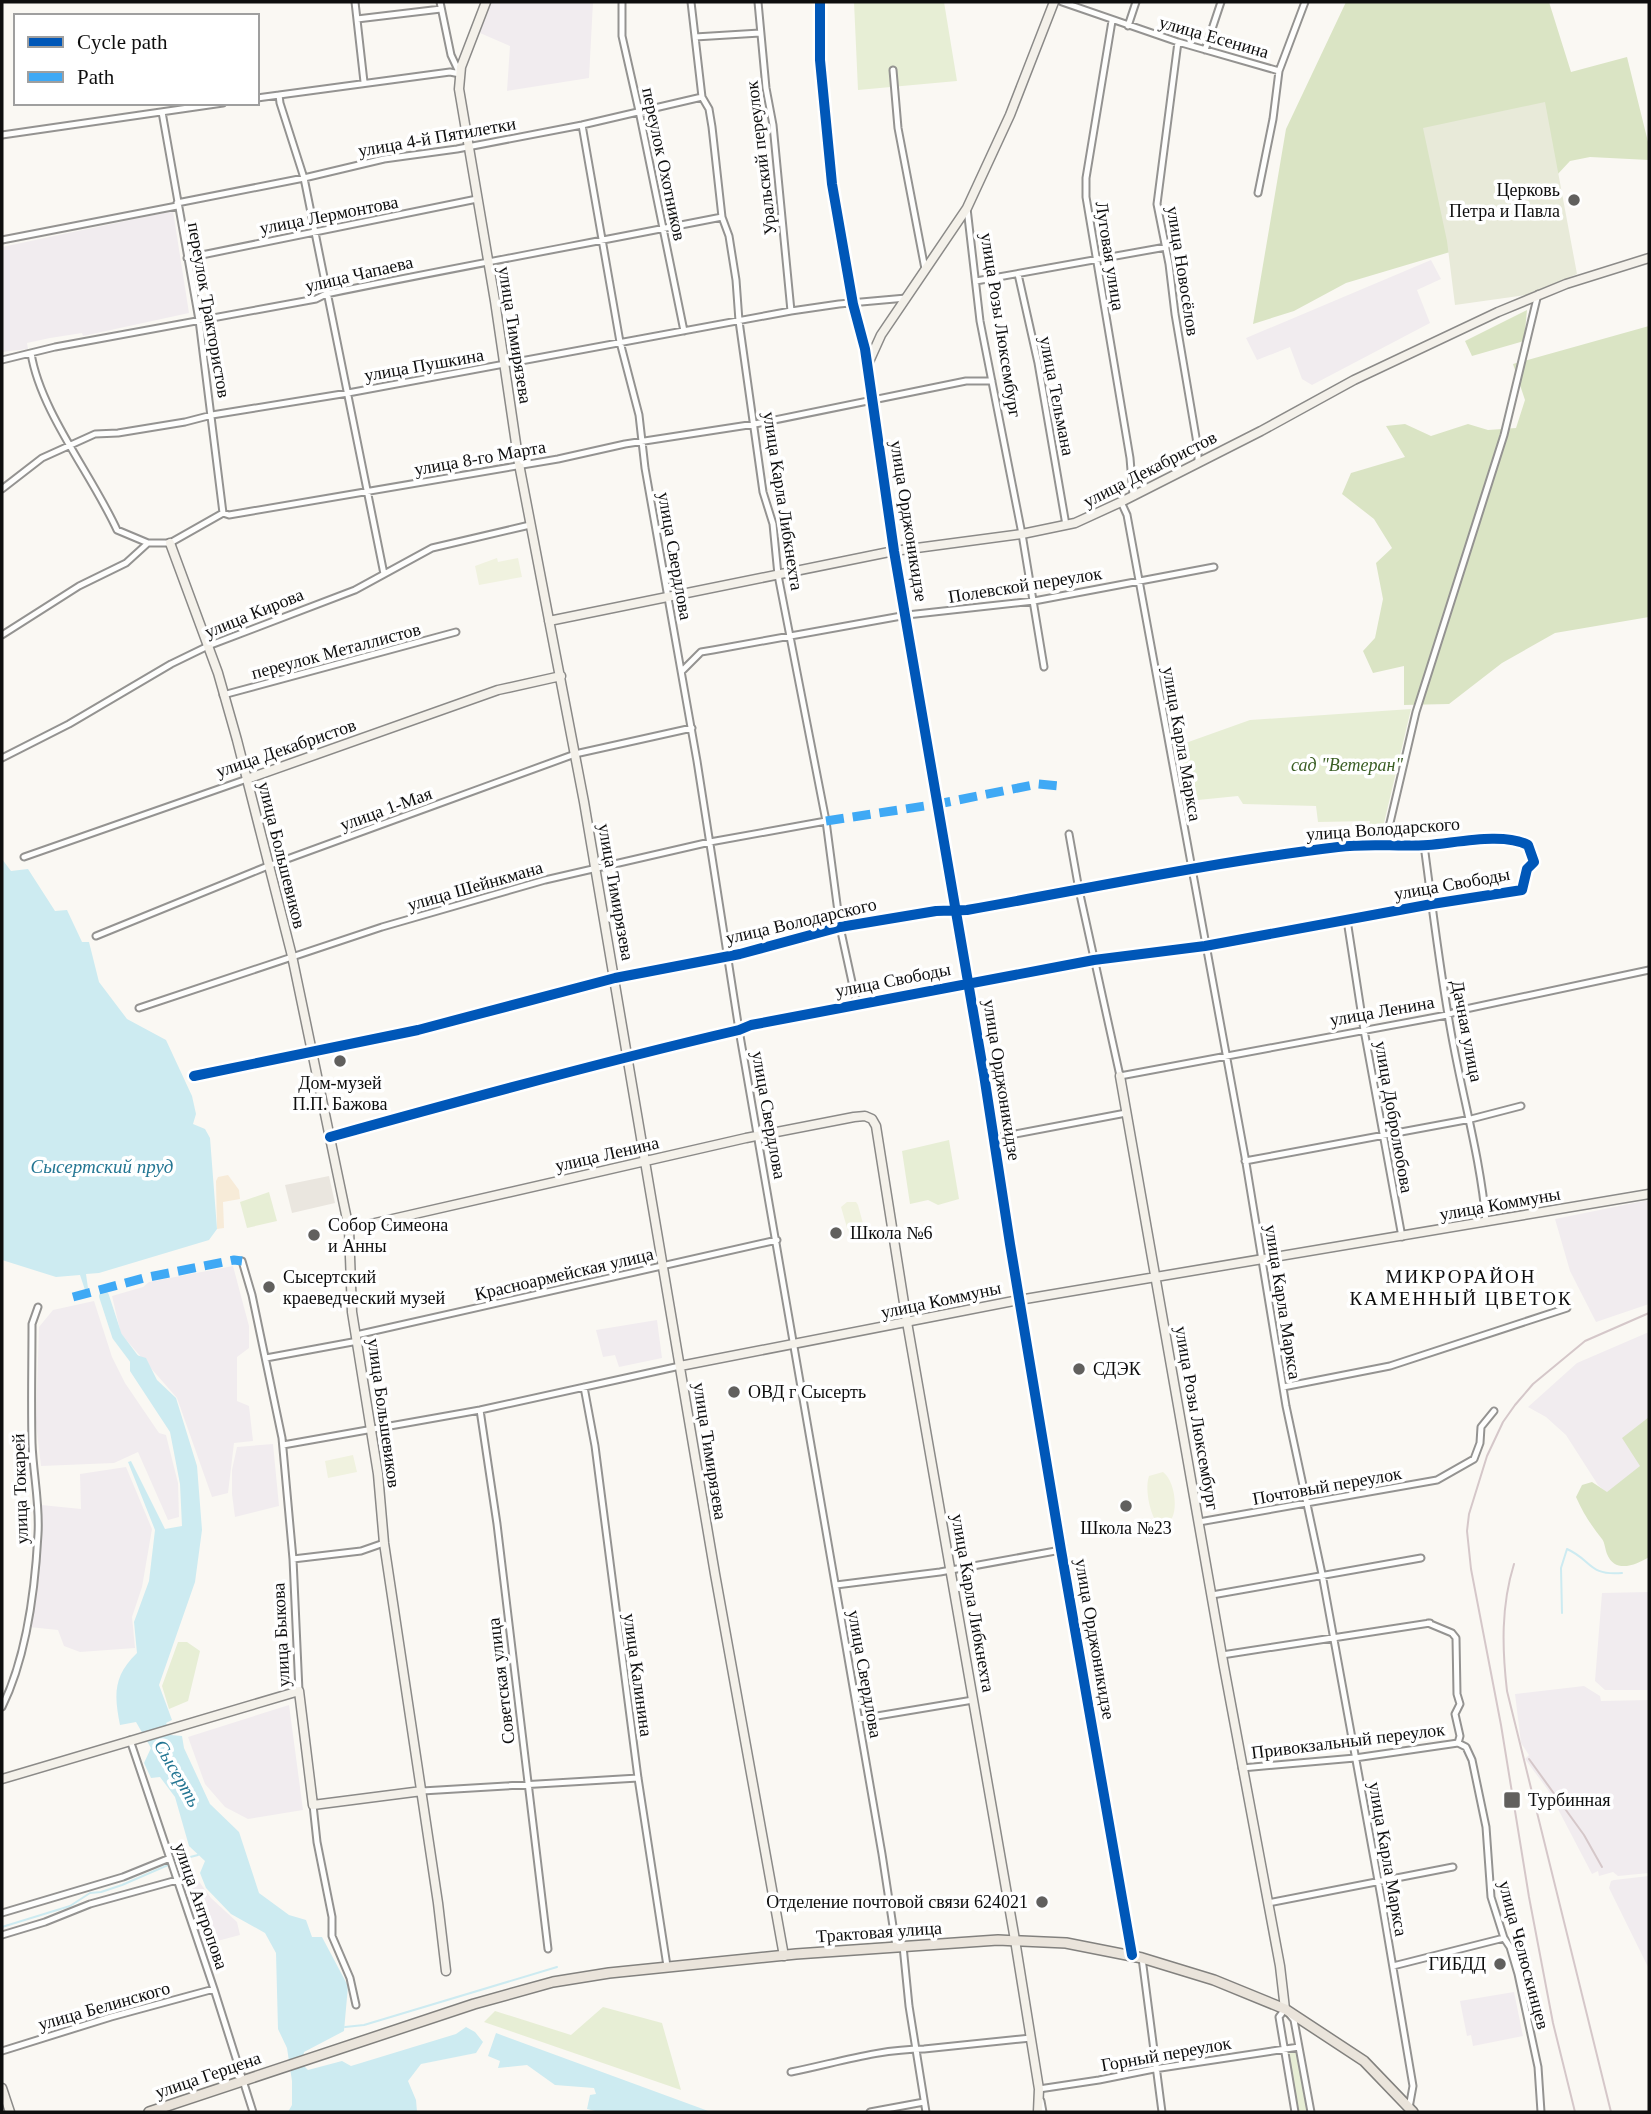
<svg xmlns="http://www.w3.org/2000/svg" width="1651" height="2114" font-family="Georgia,serif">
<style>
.industrial{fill:#f1ecef}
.green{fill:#e7eed5}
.forest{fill:#dae4c4}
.sand{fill:#f7ebd8}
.cemetery{fill:#e8ead9}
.pitch{fill:#f0f2df}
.plaza{fill:#eae6df}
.water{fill:#cdebf1}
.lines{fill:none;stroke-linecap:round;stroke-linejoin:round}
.stream{stroke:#cdebf1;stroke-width:2}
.river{stroke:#cdebf1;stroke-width:10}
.street-casing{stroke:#949391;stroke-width:9}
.secondary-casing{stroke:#8b8a88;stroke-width:11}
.primary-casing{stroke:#82817e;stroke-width:12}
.street{stroke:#fefefd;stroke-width:5}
.secondary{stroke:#f4f1ea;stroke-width:8}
.primary{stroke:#eae4db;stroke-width:9}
.rail{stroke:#d5c7c9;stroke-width:2}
.quiet{stroke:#3fa9f5;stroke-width:9;stroke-dasharray:18 9;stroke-linecap:butt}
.cycleway-casing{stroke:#fff;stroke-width:15}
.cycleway{stroke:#0057b8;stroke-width:10}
.poi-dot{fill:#61605e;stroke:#fff;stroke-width:2.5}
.labels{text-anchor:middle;stroke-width:7;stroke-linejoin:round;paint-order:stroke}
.street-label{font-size:18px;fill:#0e0e0e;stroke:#fff}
.poi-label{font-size:18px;fill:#0e0e0e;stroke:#fff;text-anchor:start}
.park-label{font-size:18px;font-style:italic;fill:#3b5f25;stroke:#fff}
.water-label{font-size:19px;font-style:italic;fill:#247693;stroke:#fff}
.neighbourhood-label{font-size:19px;letter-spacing:2px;fill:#0e0e0e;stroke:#fff}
</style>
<rect width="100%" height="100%" fill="#faf8f3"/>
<!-- industrial -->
<path class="industrial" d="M491 2H593L589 78 507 91 510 46 480 33Z
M173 211 189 313 83 336 82 333 50 338 27 343 28 349 2 352V247Z
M1431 260 1441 279 1417 290 1430 323 1312 385 1302 379 1290 347 1257 360 1246 338Z
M1649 1200V1304L1596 1322 1570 1271 1555 1219Z
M233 1266 249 1326V1348L237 1357V1401L249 1406 253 1441 234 1443 228 1493 212 1497 177 1398 121 1334 112 1296 143 1287 149 1282Z
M94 1301 112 1357 125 1383 159 1433 166 1435 178 1483 179 1517 168 1520 138 1452 114 1463 41 1466 36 1423 39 1327 53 1310Z
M657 1320 662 1358 619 1367 615 1355 603 1357 596 1330Z
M1649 1332V1417L1623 1438 1641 1466 1607 1493 1598 1485 1566 1435 1546 1417 1528 1407 1577 1363Z
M273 1444 279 1506 235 1517 232 1494V1470L237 1447Z
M126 1467 152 1529 142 1587 132 1617 135 1648 80 1652 64 1646 58 1630 29 1627 41 1505 81 1509 80 1474Z
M1649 1592V1690H1605L1595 1681 1602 1593Z
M1584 1686 1600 1696 1601 1701 1649 1700V1873L1618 1876 1613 1872 1599 1876 1598 1871 1592 1874 1548 1790 1525 1759 1529 1755 1521 1743 1515 1694Z
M289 1705 303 1810 248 1819 225 1807 205 1784 188 1737Z
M195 1876 211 1898 237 1922 240 1935 202 1945 181 1881Z
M1649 1876V1969L1609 1888 1611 1881 1614 1880Z
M1514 1992 1523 2036 1473 2046 1471 2035 1467 2036 1460 2001Z"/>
<!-- green -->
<path class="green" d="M854 2H944L957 81 858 90Z
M1411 709 1380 840 1367 841 1370 821 1318 822 1316 806 1243 804 1238 796 1188 801 1180 745 1250 720Z
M949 1140 959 1199 938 1205 928 1200 910 1204 902 1151Z
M269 1192 277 1221 247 1228 240 1202Z
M178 1642H187L200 1651 188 1701 169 1709 162 1686Z
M603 2007 662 2023 681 2090 484 2022 495 2011 571 2035Z
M1298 2049 1310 2112H1298L1287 2050Z"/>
<!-- forest -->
<path class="forest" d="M1346 2H1549L1571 72 1627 57 1649 146V160L1590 157 1570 161 1556 176 1450 252 1346 283 1294 311 1253 324 1286 129Z
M1527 310 1524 341 1472 356 1465 341Z
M1649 326V617L1555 633 1502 663 1449 704 1404 705V666L1373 673 1363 651 1375 638 1383 599 1376 563 1392 548 1374 519 1342 494 1351 473 1405 457 1386 426 1405 424 1431 436 1468 424 1488 430 1516 428 1525 400 1513 364Z
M1649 1417V1557C1636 1565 1615 1574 1607 1554 1605 1549 1605 1543 1602 1539 1591 1525 1583 1513 1576 1497L1582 1485 1592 1482 1607 1492 1640 1466 1622 1438Z"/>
<!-- sand -->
<path class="sand" d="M228 1175 239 1190 240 1199 223 1202 224 1228 217 1229 216 1181 218 1177Z"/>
<!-- cemetery -->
<path class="cemetery" d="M1545 102 1577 274 1526 295 1455 305 1447 241 1423 128Z"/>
<!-- pitch -->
<path class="pitch" d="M497 558 498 562 518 558 522 577 479 585 475 566Z
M847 1202H856L858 1205 865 1231 858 1237 850 1238 841 1207Z
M353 1455 357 1472 328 1478 325 1461Z
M1163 1472C1174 1480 1178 1506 1172 1518L1163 1522 1154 1518C1149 1507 1145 1488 1149 1476Z"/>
<!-- plaza -->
<path class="plaza" d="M329 1176 335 1203 292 1213 285 1185Z"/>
<!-- water -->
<path class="water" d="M2 859 11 871 28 869 55 911 67 910 82 942H89L99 982 127 1019 166 1040 192 1096 196 1114 193 1124 205 1129 210 1138 217 1229 209 1240 99 1273 86 1274 88 1288 85 1290 80 1275 56 1277 2 1260Z
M130 1353 146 1358 157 1380 176 1398 197 1466 202 1530 195 1582 159 1685 172 1720 166 1723 171 1735 182 1736 184 1748 210 1804 239 1832 259 1893 289 1915 306 1920 312 1937H322L348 1986 344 2031 304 2052 302 2064 308 2070 342 2061 351 2066 456 2034 466 2027 475 2032 483 2042 476 2053 421 2064 408 2081 416 2100 417 2112H288L292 2105V2081L287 2048 278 2029 276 1953 265 1933 231 1914 206 1888 200 1873 205 1861 189 1846 175 1797 160 1777 151 1778 144 1763 151 1748 136 1722 120 1725C114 1695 113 1676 137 1653L134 1622 149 1581 155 1530 128 1462 131 1461 165 1529 182 1526 180 1484 170 1432 130 1371Z
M496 2033 711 2112H599L587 2109 590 2095 596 2094 594 2088 555 2085 527 2065 498 2068 500 2061 488 2056Z"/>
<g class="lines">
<!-- stream -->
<path class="stream" d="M1562 1613 1561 1568 1567 1549C1592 1560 1588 1576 1622 1573
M175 1861 198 1855
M2 1927 70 1906 90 1893 101 1892 122 1885 168 1865
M345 2027 364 2025 557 1967"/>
<!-- river -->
<path class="river" d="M104 1296 117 1336 138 1364"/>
<!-- street casing -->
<g class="street-casing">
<path id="street" d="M355 2 364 82
M440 2 451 55 460 74
M622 2V36L639 111 684 331
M691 2 702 97 709 109 712 127 722 217 729 236 736 280 739 321 763 492 773 524 778 575 826 821 840 927 857 1005
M758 2 766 88 773 125 791 311
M820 2V60L832 184 853 304 867 363
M1062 2 1178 42 1279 71
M357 19 441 9
M1112 21 1086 178V197L1130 458 1133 495
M1128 26 1136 2
M695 37 760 33
M1178 42 1157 204 1169 264 1175 314 1198 449V462
M1205 50 1221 2
M893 70 898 128 925 269
M279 95 280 103 304 178 384 574
M257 98 450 72 460 74
M162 112 199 320 223 513
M582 125 620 342 639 415 645 468 697 761 739 1030 882 1854 896 1946
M2 135 223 103
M1258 193 1273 119 1279 71 1305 2
M177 203 304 178 384 159 457 149 582 125 702 97
M967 208 980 321 1022 534 1044 667
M2 240 177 206
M187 258 477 199
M1018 274 1038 363 1066 525
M976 281 1166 247
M31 353C40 411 92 475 117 530L148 543
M2 360 55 347 316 299 326 294C458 267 590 243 722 217
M2 489 42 458 95 434 118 433 185 422 212 415 348 393 791 311 839 304 906 298
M1121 502 1127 515 1245 1157 1286 1406 1322 1574 1381 1897 1413 2086 1409 2108
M2 635 79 586 126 563 148 543H170L223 513 229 515 558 459 625 444 755 424 966 381H992
M682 671 701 652 713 650 907 615 1034 601 1214 567
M223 695 456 632
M2 758 69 724 171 664 208 646 355 590 432 548 530 525
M1069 834 1079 890 1120 1076 1447 1015 1461 1010 1649 970
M1385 844 1416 712 1504 435 1538 294
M1424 845C1433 912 1441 981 1454 1048 1465 1106 1481 1163 1486 1222
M24 857 247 779
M1347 920 1364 1030 1402 1237
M96 936 268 866 575 754 692 728
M139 1008 382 927 545 880 710 842 826 821
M194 1076 418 1030 615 978 740 954 840 927 936 911 967 910C1091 888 1213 862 1338 847 1368 843 1398 847 1428 845 1456 843 1503 832 1528 845L1534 862 1527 869 1522 890 1432 904 1205 946 1094 960 751 1025 739 1030C601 1062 466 1099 330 1137
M994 1138 1126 1113
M1245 1161 1471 1119 1521 1106
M242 1261 252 1295 282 1438 293 1559 299 1691
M356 1335 777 1240
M266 1358 358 1341
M584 1387 595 1446 638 1778 667 1966
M1283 1387 1390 1366 1567 1308
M480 1410 497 1524 548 1949
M283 1445 480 1410 680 1366
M1199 1522 1437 1480 1474 1459 1480 1443 1481 1427 1494 1411
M293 1559 361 1551 384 1543
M836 1585 940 1572 1061 1550
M1212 1595 1421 1558
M1428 1623 1452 1633 1456 1638 1457 1694 1460 1704 1455 1714 1460 1736 1458 1743
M1222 1655 1430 1623
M2 1707C27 1656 35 1591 38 1534 40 1504 33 1473 32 1443 31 1403 32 1364 32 1324L38 1307
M859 1719 973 1700
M130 1740 214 1989 253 2112
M1458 1743 1466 1747 1472 1760 1486 1827 1491 1897 1504 1938 1510 1947 1518 1974 1538 2067 1541 2112
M1242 1768 1355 1758 1458 1743
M422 1791 638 1778
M313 1805 317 1842 332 1917V1936L350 1978 356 2005
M1268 1903 1453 1867
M2 1913 123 1877 170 1858
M2 1935 45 1922 90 1904 177 1880
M903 1946 909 2006 926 2112
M1142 1958 1162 2112
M1393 1966 1504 1938
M2 2051 111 2017 214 1989
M791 2072C836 2063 878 2049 924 2049L1031 2038
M1039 2089 1099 2080 1154 2069 1299 2047
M1041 2101 1043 2112
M870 2112 924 2102
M1295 2112 1279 2017 1285 2009 1294 2020 1311 2112"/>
</g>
<!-- secondary casing -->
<g class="secondary-casing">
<path id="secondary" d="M486 2 461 67 459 89 495 301 519 464 584 802 715 1574 784 1956
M1054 2 1010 115 967 208 881 335 867 366 894 551 984 1075 1010 1244 1132 1955
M170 543 218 673 237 740 292 956 349 1229 352 1312 378 1474 384 1543 438 1903 446 1971
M549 621 894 551 1022 534 1075 523 1121 502 1261 431 1354 380 1498 312 1566 284 1649 258
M247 779 498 690 561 676
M1120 1076 1224 1667 1280 1966 1285 2009
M349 1229 746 1138 854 1117 865 1116 872 1119 876 1126 907 1322 1015 1940 1039 2089 1038 2112
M680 1366 1019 1300 1649 1194
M2 1779 299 1691 313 1805 422 1791
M2 2088 10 2112"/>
</g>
<!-- primary casing -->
<g class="primary-casing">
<path id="primary" d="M149 2112 474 2004 553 1982 609 1973 796 1954 998 1940 1066 1943 1142 1958 1214 1980 1285 2009 1364 2061 1413 2112"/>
</g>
<!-- street -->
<use href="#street" class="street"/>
<!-- secondary -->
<use href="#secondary" class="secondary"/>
<!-- primary -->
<use href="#primary" class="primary"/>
<!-- rail -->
<path class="rail" d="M1514 1564C1501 1606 1502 1648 1507 1691L1611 2112
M1529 1759 1584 1835 1602 1867
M1575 2112 1553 2023 1529 1897 1501 1725 1471 1569 1467 1531 1469 1514 1487 1456 1503 1422 1515 1405 1533 1384 1585 1341 1649 1313"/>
<!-- quiet -->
<path class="quiet" d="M826 821 938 804 1038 784 1059 786
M73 1297 144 1278 234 1260 242 1261"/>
<!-- cycleway casing -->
<g class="cycleway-casing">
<path id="cycleway" d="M820 2V60L832 184 853 304 865 349 894 551 984 1075 1010 1244 1061 1550 1132 1955
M194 1076 418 1030 615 978 740 954 840 927 936 911 967 910C1091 888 1213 862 1338 847 1368 843 1398 847 1428 845 1456 843 1503 832 1528 845L1534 862 1527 869 1522 890 1432 904 1205 946 1094 960 751 1025 739 1030C601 1062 466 1099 330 1137"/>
</g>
<!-- cycleway -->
<use href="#cycleway" class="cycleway"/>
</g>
<!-- markers -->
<g class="poi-dot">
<circle cx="1574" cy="200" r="7"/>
<circle cx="340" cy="1061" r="7"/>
<circle cx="836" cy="1233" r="7"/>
<circle cx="314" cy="1235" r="7"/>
<circle cx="269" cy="1287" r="7"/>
<circle cx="1079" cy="1369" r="7"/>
<circle cx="734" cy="1392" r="7"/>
<circle cx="1126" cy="1506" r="7"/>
<rect x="1503" y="1791" width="18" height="18" rx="3.5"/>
<circle cx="1042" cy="1902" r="7"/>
<circle cx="1500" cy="1964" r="7"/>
</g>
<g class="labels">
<!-- street labels -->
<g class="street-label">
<text transform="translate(1214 37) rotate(16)" y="6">улица Есенина</text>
<text transform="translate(437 137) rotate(-10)" y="6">улица 4-й Пятилетки</text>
<text transform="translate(761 158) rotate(-97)" y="6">Уральский переулок</text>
<text transform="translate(664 164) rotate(78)" y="6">переулок Охотников</text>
<text transform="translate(329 215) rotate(-11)" y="6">улица Лермонтова</text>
<text transform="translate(1110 256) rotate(81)" y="6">Луговая улица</text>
<text transform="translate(1183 271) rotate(81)" y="6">улица Новосёлов</text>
<text transform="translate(359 274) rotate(-13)" y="6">улица Чапаева</text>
<text transform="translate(209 310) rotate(80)" y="6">переулок Трактористов</text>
<text transform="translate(1001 325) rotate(81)" y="6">улица Розы Люксембург</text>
<text transform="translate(515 335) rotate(81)" y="6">улица Тимирязева</text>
<text transform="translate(424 365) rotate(-10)" y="6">улица Пушкина</text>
<text transform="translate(1057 396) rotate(79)" y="6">улица Тельмана</text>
<text transform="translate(480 458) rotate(-10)" y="6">улица 8-го Марта</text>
<text transform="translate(1150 469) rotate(-27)" y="6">улица Декабристов</text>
<text transform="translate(783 501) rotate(81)" y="6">улица Карла Либкнехта</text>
<text transform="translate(909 521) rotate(81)" y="6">улица Орджоникидзе</text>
<text transform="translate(675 556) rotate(80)" y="6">улица Свердлова</text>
<text transform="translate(1025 585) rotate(-9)" y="6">Полевской переулок</text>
<text transform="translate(254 613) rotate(-22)" y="6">улица Кирова</text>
<text transform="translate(336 651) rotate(-15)" y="6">переулок Металлистов</text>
<text transform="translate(1182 744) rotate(80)" y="6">улица Карла Маркса</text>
<text transform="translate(286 748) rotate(-19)" y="6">улица Декабристов</text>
<text transform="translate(386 809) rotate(-20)" y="6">улица 1-Мая</text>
<text transform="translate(1383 829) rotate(-4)" y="6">улица Володарского</text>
<text transform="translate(282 855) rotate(76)" y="6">улица Большевиков</text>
<text transform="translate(1452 884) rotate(-10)" y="6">улица Свободы</text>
<text transform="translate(475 886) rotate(-16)" y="6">улица Шейнкмана</text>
<text transform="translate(616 892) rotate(80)" y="6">улица Тимирязева</text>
<text transform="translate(801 921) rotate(-13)" y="6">улица Володарского</text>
<text transform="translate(893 980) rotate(-11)" y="6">улица Свободы</text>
<text transform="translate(1382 1011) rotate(-10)" y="6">улица Ленина</text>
<text transform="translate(1467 1031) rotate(79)" y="6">Дачная улица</text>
<text transform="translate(1002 1080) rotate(81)" y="6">улица Орджоникидзе</text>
<text transform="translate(769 1115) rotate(80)" y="6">улица Свердлова</text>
<text transform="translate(1394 1117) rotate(80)" y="6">улица Добролюбова</text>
<text transform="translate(607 1154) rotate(-13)" y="6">улица Ленина</text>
<text transform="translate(1500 1204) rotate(-10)" y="6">улица Коммуны</text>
<text transform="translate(564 1274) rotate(-13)" y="6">Красноармейская улица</text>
<text transform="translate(941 1300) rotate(-12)" y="6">улица Коммуны</text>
<text transform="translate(1283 1302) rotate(81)" y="6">улица Карла Маркса</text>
<text transform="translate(384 1413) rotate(82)" y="6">улица Большевиков</text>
<text transform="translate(1197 1418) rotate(80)" y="6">улица Розы Люксембург</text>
<text transform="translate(710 1451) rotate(81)" y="6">улица Тимирязева</text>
<text transform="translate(1327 1486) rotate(-10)" y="6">Почтовый переулок</text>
<text transform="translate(20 1489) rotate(-92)" y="6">улица Токарей</text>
<text transform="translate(973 1603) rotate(80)" y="6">улица Карла Либкнехта</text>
<text transform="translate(281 1635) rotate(-93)" y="6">улица Быкова</text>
<text transform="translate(1095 1639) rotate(80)" y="6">улица Орджоникидзе</text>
<text transform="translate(865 1674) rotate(80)" y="6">улица Свердлова</text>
<text transform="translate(638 1675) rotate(82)" y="6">улица Калинина</text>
<text transform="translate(501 1681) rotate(-97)" y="6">Советская улица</text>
<text transform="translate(1348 1741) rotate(-7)" y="6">Привокзальный переулок</text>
<text transform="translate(1388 1859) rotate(80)" y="6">улица Карла Маркса</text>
<text transform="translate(201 1906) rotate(71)" y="6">улица Антропова</text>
<text transform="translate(879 1932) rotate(-4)" y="6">Трактовая улица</text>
<text transform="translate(1524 1955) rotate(75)" y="6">улица Челюскинцев</text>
<text transform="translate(104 2006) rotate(-16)" y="6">улица Белинского</text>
<text transform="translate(1166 2054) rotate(-10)" y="6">Горный переулок</text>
<text transform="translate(208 2075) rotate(-19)" y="6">улица Герцена</text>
</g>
<!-- poi labels -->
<g class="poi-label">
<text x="1560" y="196" text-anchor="end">Церковь<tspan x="1560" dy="21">Петра и Павла</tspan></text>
<text x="340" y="1089" text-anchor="middle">Дом-музей<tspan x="340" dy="21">П.П. Бажова</tspan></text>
<text x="328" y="1231">Собор Симеона<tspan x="328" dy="21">и Анны</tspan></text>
<text x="850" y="1239">Школа №6</text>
<text x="283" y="1283">Сысертский<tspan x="283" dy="21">краеведческий музей</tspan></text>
<text x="1093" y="1375">СДЭК</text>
<text x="748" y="1398">ОВД г Сысерть</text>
<text x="1126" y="1534" text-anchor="middle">Школа №23</text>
<text x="1528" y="1806">Турбинная</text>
<text x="1028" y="1908" text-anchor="end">Отделение почтовой связи 624021</text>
<text x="1486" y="1970" text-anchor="end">ГИБДД</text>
</g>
<!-- park labels -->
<g class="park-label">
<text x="1347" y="771">сад "Ветеран"</text>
</g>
<!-- water labels -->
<g class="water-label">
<text x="102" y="1173">Сысертский пруд</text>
<text transform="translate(178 1773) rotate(60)" y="7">Сысерть</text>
</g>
<!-- neighbourhood labels -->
<g class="neighbourhood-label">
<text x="1461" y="1283">МИКРОРАЙОН<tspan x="1461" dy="22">КАМЕННЫЙ ЦВЕТОК</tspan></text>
</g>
</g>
<!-- border -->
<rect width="1651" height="2114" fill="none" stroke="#0e0e0e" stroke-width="7"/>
<!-- legend -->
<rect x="14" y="14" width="245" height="91" fill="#ffffff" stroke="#9f9f9f" stroke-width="2"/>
<rect x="28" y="37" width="35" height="10" fill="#0057b8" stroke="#9f9f9f" stroke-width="2"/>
<text x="77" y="49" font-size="21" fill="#0e0e0e">Cycle path</text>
<rect x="28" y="72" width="35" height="10" fill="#3fa9f5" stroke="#9f9f9f" stroke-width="2"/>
<text x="77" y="84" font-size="21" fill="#0e0e0e">Path</text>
</svg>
